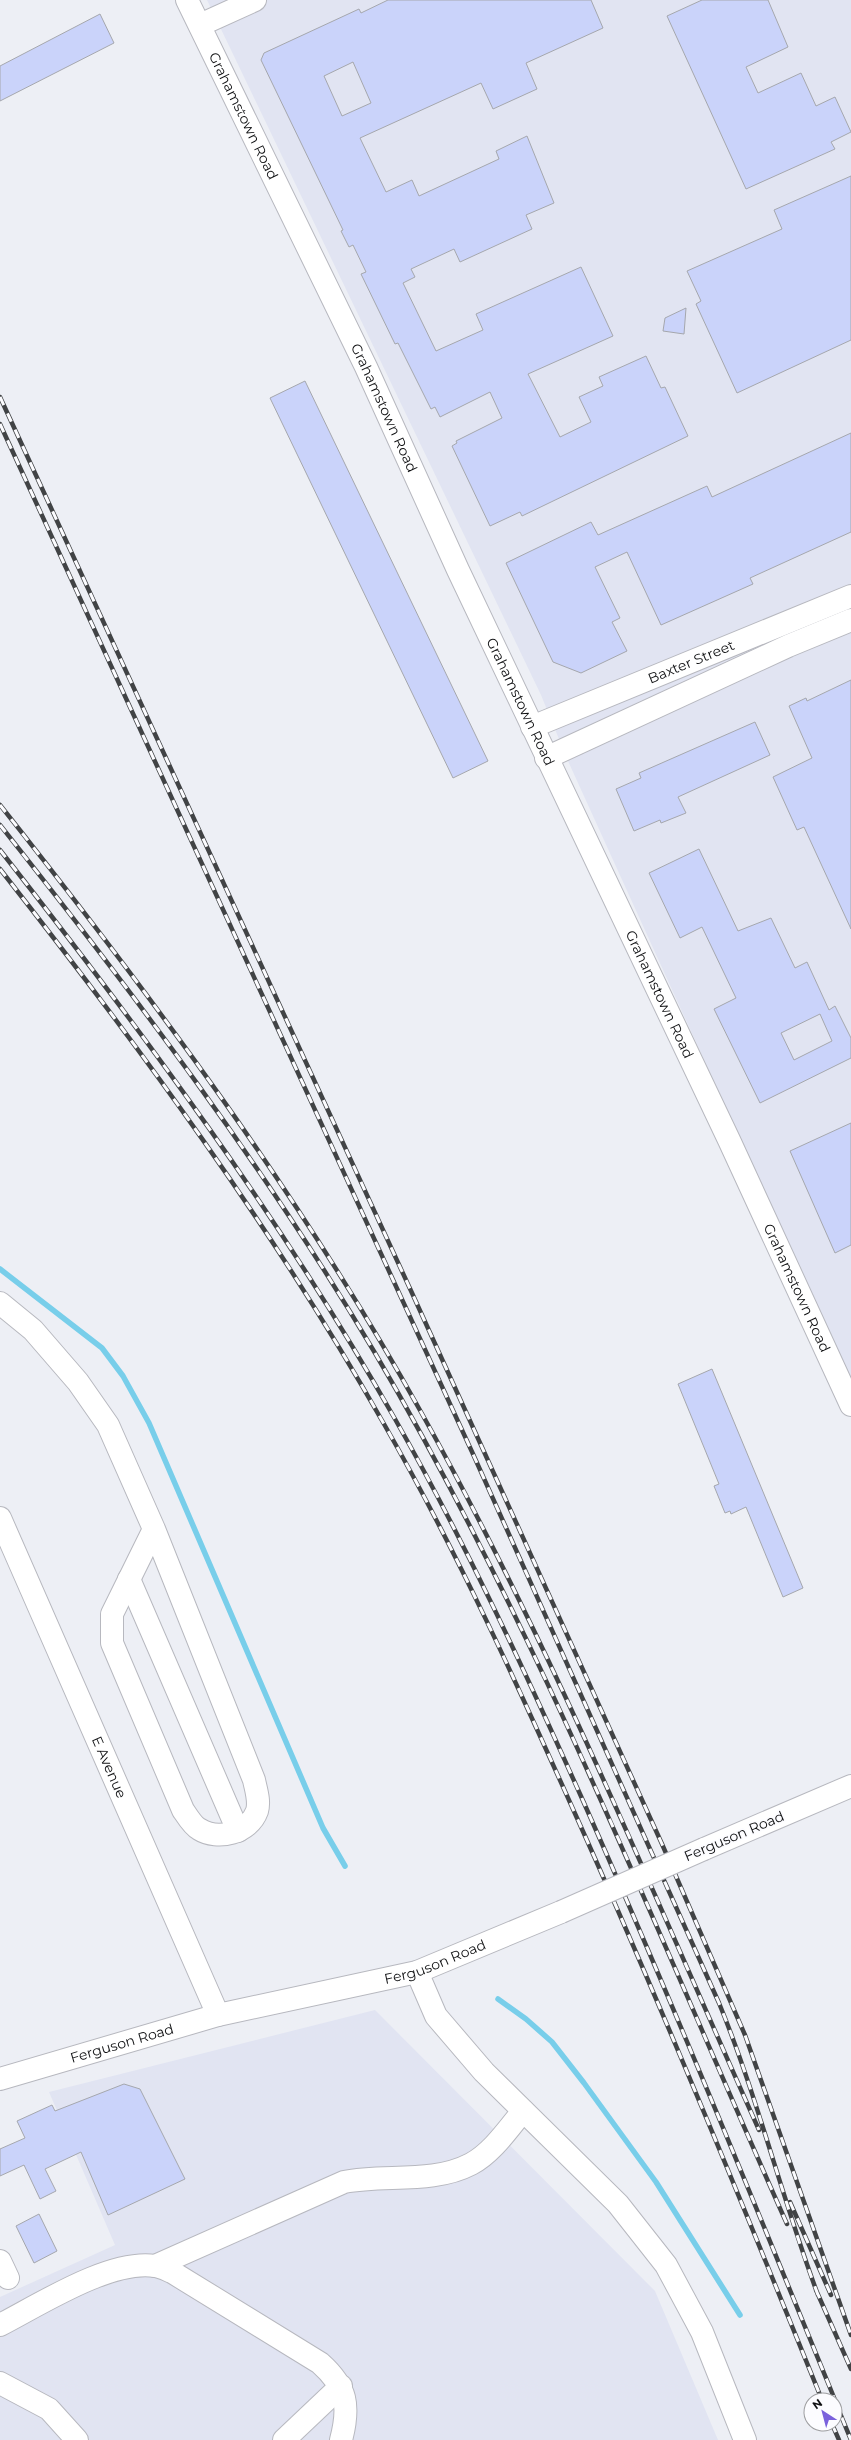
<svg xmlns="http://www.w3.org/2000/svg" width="851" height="2440" font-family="Montserrat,sans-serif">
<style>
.built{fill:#e1e4f2}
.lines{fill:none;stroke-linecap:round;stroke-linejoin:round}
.stream{stroke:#78ceea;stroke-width:5.5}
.building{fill:#cad3fa;stroke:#a5a7ad;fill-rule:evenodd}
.minor-casing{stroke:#b7b8bf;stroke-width:24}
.major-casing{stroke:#b7b8bf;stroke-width:24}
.minor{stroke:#fff;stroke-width:22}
.major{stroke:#fff;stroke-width:22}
.rail-casing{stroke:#414345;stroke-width:4.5}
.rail{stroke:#fcfcff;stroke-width:3;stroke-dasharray:9;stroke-linecap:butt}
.major-bridge-casing{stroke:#b7b8bf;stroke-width:24;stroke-linecap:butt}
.major-bridge{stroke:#fff;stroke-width:22}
.labels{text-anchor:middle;stroke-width:3.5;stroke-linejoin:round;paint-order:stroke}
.street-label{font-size:14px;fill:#0f1012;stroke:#fcfcff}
</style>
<rect width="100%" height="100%" fill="#edeff5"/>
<!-- built -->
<path class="built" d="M207 0H851V1383L568 761 541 695Z
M375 2010 655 2291 718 2440H0V2297L115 2245 49 2092Z"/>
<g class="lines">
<!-- stream -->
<path class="stream" d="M0 1269 102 1348 123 1376 149 1423 323 1828 345 1866
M498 1999 526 2019 552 2042 584 2083 656 2182 740 2315"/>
</g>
<!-- building -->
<path class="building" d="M388 0H591L603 28 526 63 537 89 493 109 481 83 360 138 386 192 412 180 419 196 499 159 496 151 527 136 554 203 526 215 532 229 460 262 454 249 411 269 415 277 403 283 436 351 483 330 476 314 581 267 613 336 528 374 560 437 591 422 579 397 603 386 599 377 646 356 661 388 665 387 688 436 522 516 520 512 490 526 452 446 457 443 456 441 502 418 490 392 440 417 435 407 431 409 398 343 395 344 361 274 366 272 353 245 349 247 341 231 343 230 261 60 264 53 359 9 361 13ZM353 62 371 103 342 116 324 76Z
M702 0H768L788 47 746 67 758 93 801 73 816 106 835 97 851 132 831 142 835 149 746 189 667 16Z
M100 14 114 43 0 101V66Z
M851 176V340L737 393 696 304 701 301 687 271 782 229 774 210Z
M686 308 684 334 663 331 665 318Z
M305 381 488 761 453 778 270 398Z
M851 433V532L750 578 753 584 661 625 627 552 595 567 620 618 612 622 627 651 581 673 553 662 506 563 591 522 598 535 707 486 712 497Z
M851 680V929L804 827 797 830 773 777 812 758 789 706 806 698 807 701Z
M755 722 770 755 678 797 686 813 661 823 660 820 634 831 616 789 641 778 639 773Z
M699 849 738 931 771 918 795 968 807 962 829 1010 835 1006 851 1038V1058L760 1103 714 1009 736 998 702 927 680 938 649 873ZM820 1014 832 1041 794 1060 781 1033Z
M851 1123V1245L835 1253 790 1151Z
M712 1369 803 1588 783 1597 746 1507 731 1514 730 1511 725 1513 714 1486 719 1484 678 1384Z
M124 2084 140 2089 185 2179 108 2215 81 2152 45 2169 56 2191 40 2199 24 2165 0 2176V2149L25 2138 17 2121 52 2105 55 2111Z
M39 2214 57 2251 34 2263 16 2226Z"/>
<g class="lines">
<!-- minor casing -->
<g class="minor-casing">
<g id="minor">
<path d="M200 25 255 0"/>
<path d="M0 1303 33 1330 78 1382 108 1425 154 1529 254 1780C256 1790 260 1801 257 1811 249 1833 218 1841 199 1829 193 1826 187 1816 183 1810L112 1643V1614L154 1529"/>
<path id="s1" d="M0 1518 218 2015"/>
<path d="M129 1579 238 1831"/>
<path d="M417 1972 436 2016 484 2072 618 2204 666 2265 702 2332 745 2440"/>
<path d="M0 2261 8 2278"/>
<path d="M155 2266 344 2182C385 2174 433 2184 471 2164 492 2153 508 2129 523 2111"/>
<path d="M0 2325C39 2305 110 2259 155 2266 161 2267 167 2270 172 2272L320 2363C347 2387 350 2406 341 2440"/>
<path d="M0 2383 49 2409 77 2440"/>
<path d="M284 2440 341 2386"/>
</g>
</g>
<!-- major casing -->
<g class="major-casing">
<g id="major">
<path id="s2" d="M187 0 366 367 458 570 729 1140 851 1405"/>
<path id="s3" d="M532 727 851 596"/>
<path d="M546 758 788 646 851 620"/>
<path d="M704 1849 851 1786"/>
<path id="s4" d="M0 2079 218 2015 417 1972 561 1912"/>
</g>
</g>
<!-- minor -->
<use href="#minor" class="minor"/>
<!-- major -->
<use href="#major" class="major"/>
<!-- rail casing -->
<g class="rail-casing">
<path id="rail" d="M0 397 412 1293 662 1844 745 2035 851 2335
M0 424 473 1454 719 2003C758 2098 782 2199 818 2295
M0 805C153 998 301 1196 421 1412 550 1643 651 1889 759 2130
M0 825C134 994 265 1167 375 1353 538 1630 656 1931 787 2224
M0 850C143 1032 281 1218 395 1419 464 1540 523 1667 580 1794 669 1994 752 2197 835 2400
M0 869C139 1046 273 1228 384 1424 457 1551 517 1684 577 1818 663 2010 743 2205 822 2400
M790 2202 831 2295
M816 2290 851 2369
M835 2401 851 2440
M832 2424 839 2440"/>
</g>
<!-- rail -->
<use href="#rail" class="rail"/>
<!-- major-bridge casing -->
<g class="major-bridge-casing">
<path id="major-bridge" d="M561 1912 704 1849"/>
</g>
<!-- major-bridge -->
<use href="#major-bridge" class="major-bridge"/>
</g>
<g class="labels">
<!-- street labels -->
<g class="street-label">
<text dy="5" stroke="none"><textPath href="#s2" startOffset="129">Grahamstown Road</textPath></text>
<text dy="5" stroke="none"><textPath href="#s2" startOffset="453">Grahamstown Road</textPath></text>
<text dy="5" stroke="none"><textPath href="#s3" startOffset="172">Baxter Street</textPath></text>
<text dy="5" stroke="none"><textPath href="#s2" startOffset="777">Grahamstown Road</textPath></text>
<text dy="5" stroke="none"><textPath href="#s2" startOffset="1101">Grahamstown Road</textPath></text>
<text dy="5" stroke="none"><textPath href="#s2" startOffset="1425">Grahamstown Road</textPath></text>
<text dy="5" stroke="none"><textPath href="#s1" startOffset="272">E Avenue</textPath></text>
<text transform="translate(734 1836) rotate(-23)" y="5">Ferguson Road</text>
<text dy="5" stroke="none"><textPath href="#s4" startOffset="451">Ferguson Road</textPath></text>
<text dy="5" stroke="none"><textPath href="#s4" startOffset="127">Ferguson Road</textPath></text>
</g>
</g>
<!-- north arrow -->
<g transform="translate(823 2412) rotate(324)"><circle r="19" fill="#fcfcff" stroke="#9d9ea0"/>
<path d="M0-3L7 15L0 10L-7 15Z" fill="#7a61dc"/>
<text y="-6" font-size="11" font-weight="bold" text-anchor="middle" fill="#0f1012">N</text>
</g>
</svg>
